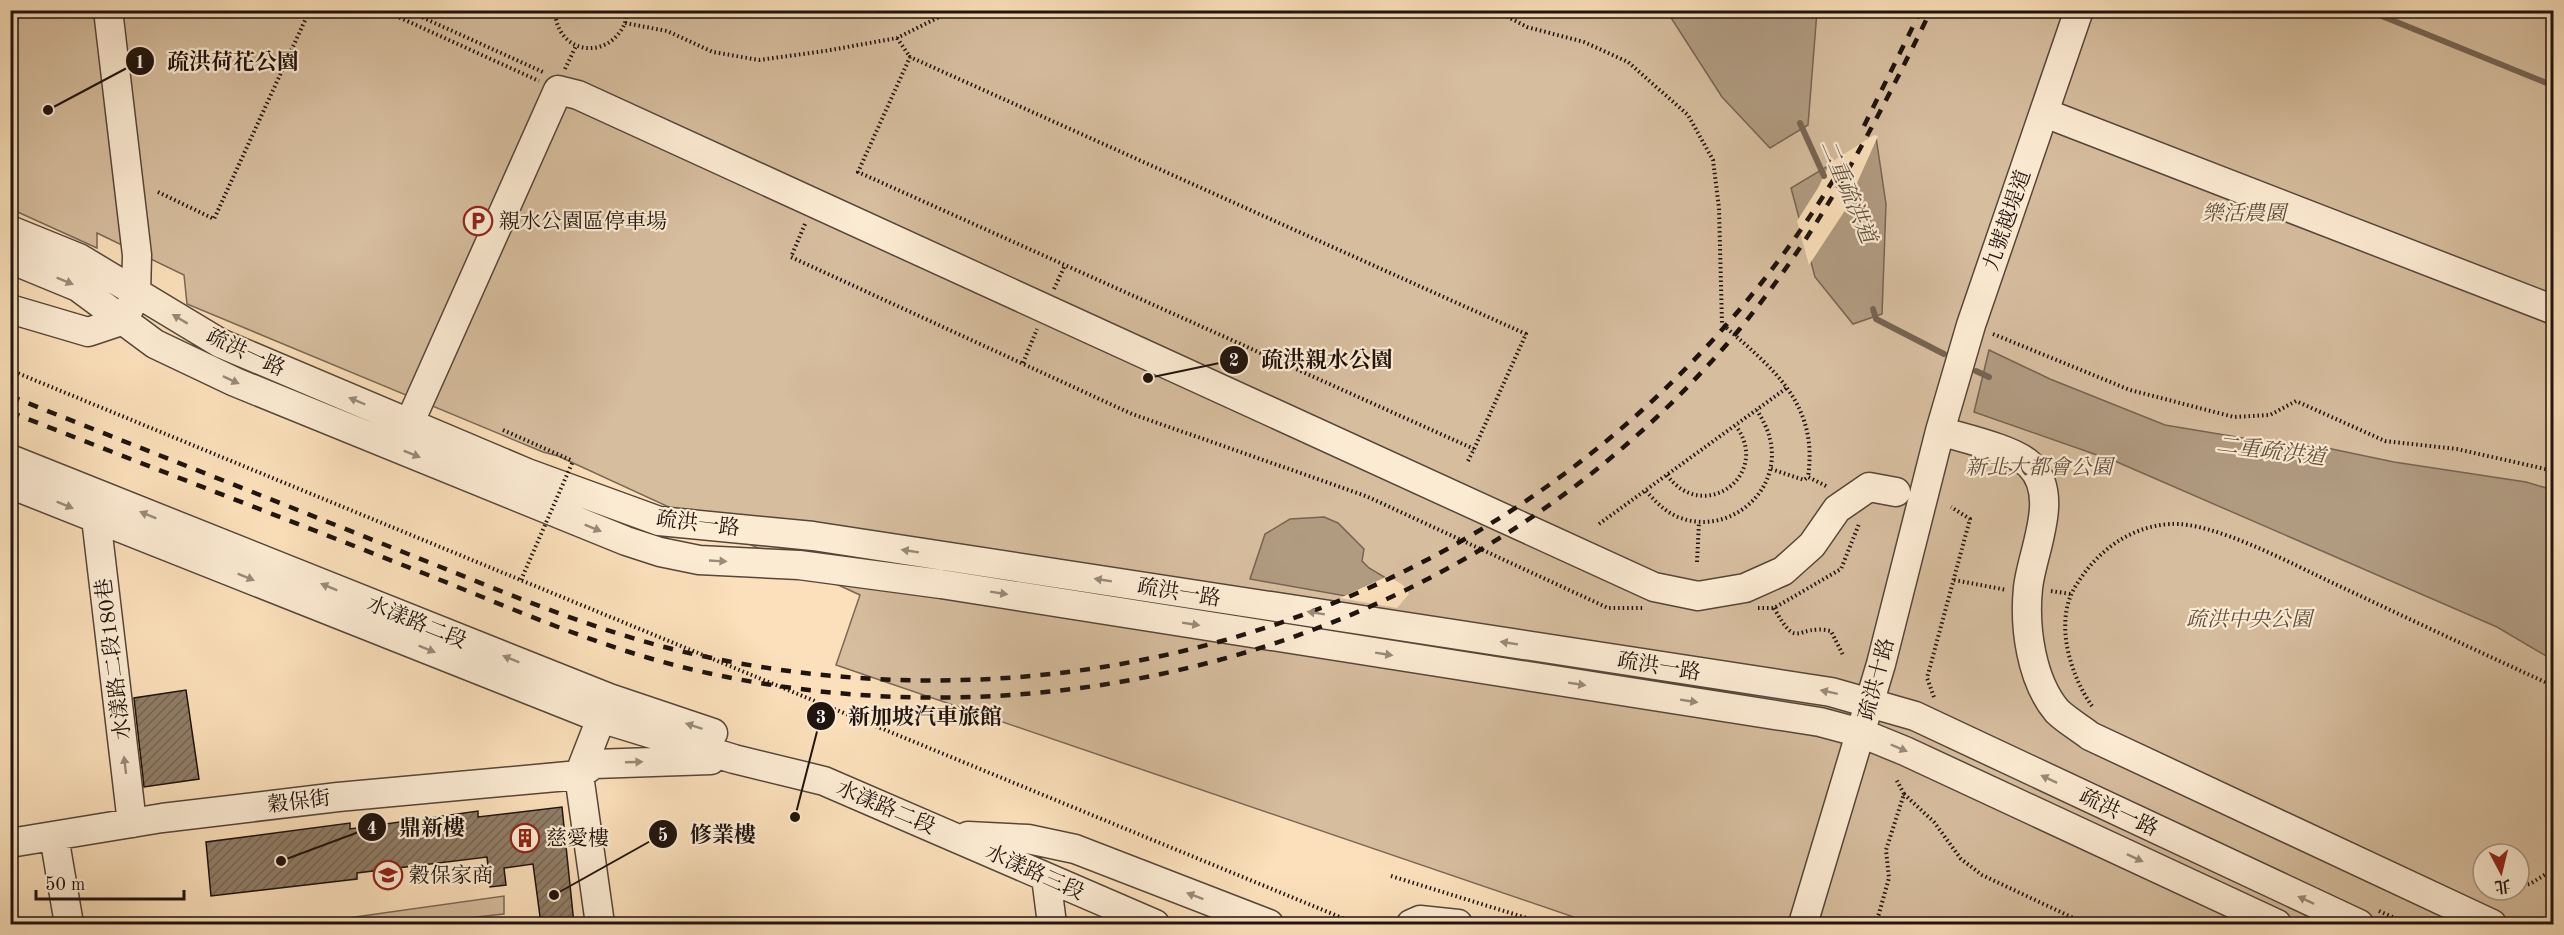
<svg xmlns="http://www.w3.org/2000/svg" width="2564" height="935" font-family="'Old Standard TT','Noto Serif TC',serif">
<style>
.green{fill:#d6bd9e;stroke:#7a6856;stroke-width:1.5;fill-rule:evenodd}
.water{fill:#b09a80;stroke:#766452;stroke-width:1.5}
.pier{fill:#fbe0bb}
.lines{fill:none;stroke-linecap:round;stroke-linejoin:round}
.stream{stroke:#766452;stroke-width:6}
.building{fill:url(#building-hatch);stroke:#1f130e;stroke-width:1.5}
.minor-casing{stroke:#564639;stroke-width:31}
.path{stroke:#1f130e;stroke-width:4;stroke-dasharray:1.5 3;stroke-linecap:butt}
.minor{stroke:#fcebd3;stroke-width:28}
.rail{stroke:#1f130e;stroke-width:4.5;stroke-dasharray:10 10;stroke-linecap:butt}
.path-bridge{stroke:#1f130e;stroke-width:4;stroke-dasharray:1.5 3;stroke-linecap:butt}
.oneway{fill:#998a7a}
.labels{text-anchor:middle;stroke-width:4.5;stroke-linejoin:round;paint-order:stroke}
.park-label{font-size:21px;font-style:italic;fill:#5f4e40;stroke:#fcebd3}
.street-label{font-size:21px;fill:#1f130e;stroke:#fcebd3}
.poi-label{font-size:21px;fill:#1f130e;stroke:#fcebd3;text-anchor:start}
.water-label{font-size:22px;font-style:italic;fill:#605041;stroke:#fcebd3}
.leader{fill:none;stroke:#1f130e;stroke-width:2}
.callout-dot{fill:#1f130e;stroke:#fcebd3;stroke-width:2}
.mark-label{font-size:18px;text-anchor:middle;font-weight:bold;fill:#fff}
.callout-label{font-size:22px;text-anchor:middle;font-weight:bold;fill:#1f130e;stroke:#fcebd3;stroke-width:4.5;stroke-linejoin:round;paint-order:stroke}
</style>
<defs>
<pattern id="building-hatch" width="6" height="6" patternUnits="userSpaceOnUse" patternTransform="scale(1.5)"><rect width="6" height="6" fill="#917e68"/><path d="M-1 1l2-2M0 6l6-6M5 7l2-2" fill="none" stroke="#766654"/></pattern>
</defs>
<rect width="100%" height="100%" fill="#fbe0bb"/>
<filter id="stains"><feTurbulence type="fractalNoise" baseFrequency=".00333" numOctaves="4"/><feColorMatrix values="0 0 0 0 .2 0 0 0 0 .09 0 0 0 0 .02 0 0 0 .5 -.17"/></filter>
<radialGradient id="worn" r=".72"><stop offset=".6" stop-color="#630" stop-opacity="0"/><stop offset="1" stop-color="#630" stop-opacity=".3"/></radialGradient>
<!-- green -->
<path class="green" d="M11 11H2553V924H1594L836 665 860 595 558 456 543 452 187 304 184 275 97 233V248L11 209ZM2483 854H2519V890H2483Z
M504 896V914L447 920 450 924H305Z"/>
<!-- water -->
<path class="water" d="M1664 11H1817L1808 125 1770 148 1722 97 1668 13Z
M1876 137 1886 204 1882 314 1853 324 1815 277 1791 188Z
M1989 350 2050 379 2165 425 2291 446 2327 448 2394 462 2526 482 2553 490V660L2497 627 2117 462 1974 412Z
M1324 517 1338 523 1364 549 1362 561 1369 568 1401 587 1396 605 1250 579 1265 534 1290 519Z"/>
<!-- pier -->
<path class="pier" d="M1874 135 1878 136 1844 212 1809 265 1797 221 1818 188 1830 163Z
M1388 576 1403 585 1409 594 1397 608 1340 598Z"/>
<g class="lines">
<!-- stream -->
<path class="stream" d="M2367 10 2554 86
M1800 123 1824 176
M1873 309 1876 319 1944 354
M1976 371 1989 377"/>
</g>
<!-- building -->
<path class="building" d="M186 690 199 779 144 787 134 698Z
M562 807 574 924H541L533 864 504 868 506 885 490 887 487 857 357 873V879L211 896 206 842 350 823V829L478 811V817Z"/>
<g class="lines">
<!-- minor casing -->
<g class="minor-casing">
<path id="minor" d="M2045 113 2554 310
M10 230 79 258 220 343 527 473 659 521 813 536 1831 692 1915 716 2359 924
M10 259 78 287 155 344 235 382 626 541 660 552 699 560 799 565 941 584 1820 722 1861 733 1905 751 2277 924
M10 309 88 332 124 320 136 294 137 255 108 10
M409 424 558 90 578 95 1654 587 1698 596 1745 588 1783 571 1812 545 1837 509 1869 487 1896 492
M1940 431C1962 438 2014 449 2030 465 2061 496 2032 551 2028 588 2024 627 2031 680 2057 711 2066 720 2080 728 2090 736L2492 924
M10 459 609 698 713 733
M10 484 600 718 734 759 824 781 1155 924
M97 503 96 518 132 823
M579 775 594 764 711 760
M54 836 69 924
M968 836 1028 839 1075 849 1269 924
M10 843 162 818 338 797 579 775
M1046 877 1052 924
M600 924 579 775 607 703
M1411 924 1420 920 1458 924
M1803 924 1881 664 1940 431 1971 325 2079 10"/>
</g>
<!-- path -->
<path class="path" d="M383 10 539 81
M406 10 543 72
M555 10C556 54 608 62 625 23L667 31 713 52 759 60 825 51 897 38 953 10
M1495 10 1527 27 1584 42 1628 62 1688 115 1713 160 1719 208 1722 324C1772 368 1819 403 1808 477L1828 487
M625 23 627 10
M897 38 910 57
M565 69 576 46
M158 192 214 219 307 16 294 10
M805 224 791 257 1132 414 1366 496 1608 608H1643
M1054 289 1065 265
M1993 334 2130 390 2234 417 2270 415 2296 401 2385 441 2457 449 2554 471
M1023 363 1037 329
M10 370 1357 924
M503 430 573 461
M1468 461 1474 449 1526 334 910 57 858 172 1474 449
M1771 469 1804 480 1808 477
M1667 475C1703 525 1772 475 1736 426
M1646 491C1655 501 1664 511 1678 517 1727 537 1783 493 1770 439 1768 429 1762 419 1757 410
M1599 524 1788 387
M1697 562 1699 522
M1954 580 2007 590
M2051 591 2071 594
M1758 608H1774L1841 569 1859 524
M1774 608C1799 653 1795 623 1831 631L1843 655
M1934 697 1927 678 1970 519 1951 507
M2092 706C2070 675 2054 622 2075 587 2096 552 2128 527 2170 524 2213 521 2294 565 2335 584 2405 617 2475 650 2545 682L2554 688
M1904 794 1934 822 1961 859 1982 875 2086 924
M1391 876 1546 924
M2519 886 2530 884 2554 869
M2379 911 2408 924
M1876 924 1889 878 1886 850 1904 794 1896 779"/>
<!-- minor -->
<use href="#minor" class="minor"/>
<!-- rail -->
<path class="rail" d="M1864 126 1921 10
M10 396C143 449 276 501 408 554 502 591 595 632 693 654 1147 755 1612 562 1847 157
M10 412C148 466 286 519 423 573 511 608 598 647 690 669 1071 759 1485 634 1738 331 1820 232 1875 125 1931 10"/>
<!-- path-bridge -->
<path class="path-bridge" d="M521 580 573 461"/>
</g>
<!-- one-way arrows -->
<defs><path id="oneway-solid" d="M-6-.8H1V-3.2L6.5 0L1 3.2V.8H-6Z" transform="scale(1.5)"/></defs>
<g class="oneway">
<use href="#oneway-solid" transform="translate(65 281) rotate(22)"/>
<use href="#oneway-solid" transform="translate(180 319) rotate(-149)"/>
<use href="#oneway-solid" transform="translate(231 380) rotate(25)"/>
<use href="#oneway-solid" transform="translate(357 401) rotate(-157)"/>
<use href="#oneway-solid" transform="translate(412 454) rotate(22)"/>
<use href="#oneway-solid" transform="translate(65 505) rotate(22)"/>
<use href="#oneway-solid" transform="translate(148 515) rotate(-158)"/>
<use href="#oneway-solid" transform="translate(593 528) rotate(22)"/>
<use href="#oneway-solid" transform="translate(910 551) rotate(-171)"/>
<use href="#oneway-solid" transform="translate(718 561) rotate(3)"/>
<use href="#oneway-solid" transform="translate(246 577) rotate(22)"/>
<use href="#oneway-solid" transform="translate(1103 580) rotate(-171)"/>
<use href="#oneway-solid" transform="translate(329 587) rotate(-158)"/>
<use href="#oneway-solid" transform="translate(999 593) rotate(9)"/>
<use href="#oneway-solid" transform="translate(1316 613) rotate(-171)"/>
<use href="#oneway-solid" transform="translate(1191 624) rotate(9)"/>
<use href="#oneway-solid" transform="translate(1509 643) rotate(-171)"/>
<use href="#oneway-solid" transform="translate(427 649) rotate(22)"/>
<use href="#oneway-solid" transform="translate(1384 654) rotate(9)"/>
<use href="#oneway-solid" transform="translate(511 659) rotate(-158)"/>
<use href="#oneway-solid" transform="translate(1577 684) rotate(9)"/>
<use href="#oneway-solid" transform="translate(1829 692) rotate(-168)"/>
<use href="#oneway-solid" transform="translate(1689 701) rotate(9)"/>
<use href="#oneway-solid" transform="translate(694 726) rotate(-162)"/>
<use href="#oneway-solid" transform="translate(1899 748) rotate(23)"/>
<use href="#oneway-solid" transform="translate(634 762) rotate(-2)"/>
<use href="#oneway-solid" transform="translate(125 765) rotate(-97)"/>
<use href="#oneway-solid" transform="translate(2049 779) rotate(-155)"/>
<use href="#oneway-solid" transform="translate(2135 858) rotate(25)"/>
<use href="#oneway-solid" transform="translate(1195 896) rotate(-159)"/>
<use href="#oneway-solid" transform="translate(2306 900) rotate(-155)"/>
</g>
<!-- icons -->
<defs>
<g id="parking-ring" transform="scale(1.5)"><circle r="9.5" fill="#fcebd3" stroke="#8f2418" stroke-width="1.5"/><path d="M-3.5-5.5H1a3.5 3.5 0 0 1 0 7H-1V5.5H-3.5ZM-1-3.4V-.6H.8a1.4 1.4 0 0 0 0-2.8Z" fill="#8f2418"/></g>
<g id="building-ring" transform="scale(1.5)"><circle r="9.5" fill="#fcebd3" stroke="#8f2418" stroke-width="1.5"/><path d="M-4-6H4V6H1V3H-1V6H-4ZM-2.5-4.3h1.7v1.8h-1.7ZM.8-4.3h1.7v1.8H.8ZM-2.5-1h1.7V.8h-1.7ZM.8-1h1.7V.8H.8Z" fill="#8f2418"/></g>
<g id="school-ring" transform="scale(1.5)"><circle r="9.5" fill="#fcebd3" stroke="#8f2418" stroke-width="1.5"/><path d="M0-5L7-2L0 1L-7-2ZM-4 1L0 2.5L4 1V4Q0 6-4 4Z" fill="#8f2418"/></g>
</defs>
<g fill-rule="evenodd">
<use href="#parking-ring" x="478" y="221"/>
<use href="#building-ring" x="525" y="838"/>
<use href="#school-ring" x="388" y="875"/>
</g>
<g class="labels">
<!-- park labels -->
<g class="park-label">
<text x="2244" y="220">樂活農園</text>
<text x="2039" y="474">新北大都會公園</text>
<text x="2249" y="626">疏洪中央公園</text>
</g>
<!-- street labels -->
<g class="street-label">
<text transform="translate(2007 220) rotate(-71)" y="7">九號越堤道</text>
<text transform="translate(246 352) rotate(25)" y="7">疏洪一路</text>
<text transform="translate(698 523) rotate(7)" y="7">疏洪一路</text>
<text transform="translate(1179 592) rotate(9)" y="7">疏洪一路</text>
<text transform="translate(417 622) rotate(22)" y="7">水漾路二段</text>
<text transform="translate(113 659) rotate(-97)" y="7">水漾路二段180巷</text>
<text transform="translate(1659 666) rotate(9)" y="7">疏洪一路</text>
<text transform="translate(1876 679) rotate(-75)" y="7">疏洪十路</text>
<text transform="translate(299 801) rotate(-7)" y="7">穀保街</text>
<text transform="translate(886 807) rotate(23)" y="7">水漾路二段</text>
<text transform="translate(2119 812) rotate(25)" y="7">疏洪一路</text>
<text transform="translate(1035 872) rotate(24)" y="7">水漾路三段</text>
</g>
<!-- poi labels -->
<g class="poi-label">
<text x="499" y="228">親水公園區停車場</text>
<text x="546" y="845">慈愛樓</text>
<text x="409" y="882">穀保家商</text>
</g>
<!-- water labels -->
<g class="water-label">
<text transform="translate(1849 191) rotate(67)" y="8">二重疏洪道</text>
<text transform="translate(2271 450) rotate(7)" y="8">二重疏洪道</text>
</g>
</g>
<!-- callouts -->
<path class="leader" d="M48 110L140 61M1148 378L1234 360M795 817L821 716M281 861L372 827M554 895L663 834"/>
<g class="callout-dot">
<circle cx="48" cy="110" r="6"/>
<circle cx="1148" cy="378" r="6"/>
<circle cx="795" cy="817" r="6"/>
<circle cx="281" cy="861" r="6"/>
<circle cx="554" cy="895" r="6"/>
<circle cx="140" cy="61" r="15"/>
<circle cx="1234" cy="360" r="15"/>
<circle cx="821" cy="716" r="15"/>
<circle cx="372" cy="827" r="15"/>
<circle cx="663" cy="834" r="15"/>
</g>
<g class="mark-label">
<text x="140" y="68">1</text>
<text x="1234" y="366">2</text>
<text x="821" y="723">3</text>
<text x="372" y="834">4</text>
<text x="663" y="841">5</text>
</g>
<g class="callout-label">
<text x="233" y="69">疏洪荷花公園</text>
<text x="1327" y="367">疏洪親水公園</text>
<text x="925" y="724">新加坡汽車旅館</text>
<text x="432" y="835">鼎新樓</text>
<text x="723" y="842">修業樓</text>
</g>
<!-- margin -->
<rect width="2564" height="935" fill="none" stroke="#fbe0bb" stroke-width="36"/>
<rect x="12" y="12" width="2540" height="911" fill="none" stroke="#1f130e" stroke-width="3"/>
<rect x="18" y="18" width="2528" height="899" fill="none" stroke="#1f130e" stroke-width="1.5"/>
<!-- north arrow -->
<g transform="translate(2501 872) rotate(173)"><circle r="28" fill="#fcebd3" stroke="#a49584" stroke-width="1.5"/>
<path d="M0-4.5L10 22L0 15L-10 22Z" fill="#8f2418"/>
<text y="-9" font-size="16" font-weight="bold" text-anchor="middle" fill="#1f130e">北</text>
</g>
<!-- scale -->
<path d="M36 890v9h148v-9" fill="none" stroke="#1f130e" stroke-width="3"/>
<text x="45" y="890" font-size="18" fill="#1f130e" stroke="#fcebd3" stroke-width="4.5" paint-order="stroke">50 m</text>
<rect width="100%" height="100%" filter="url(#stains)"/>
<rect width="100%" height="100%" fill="url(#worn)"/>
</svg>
